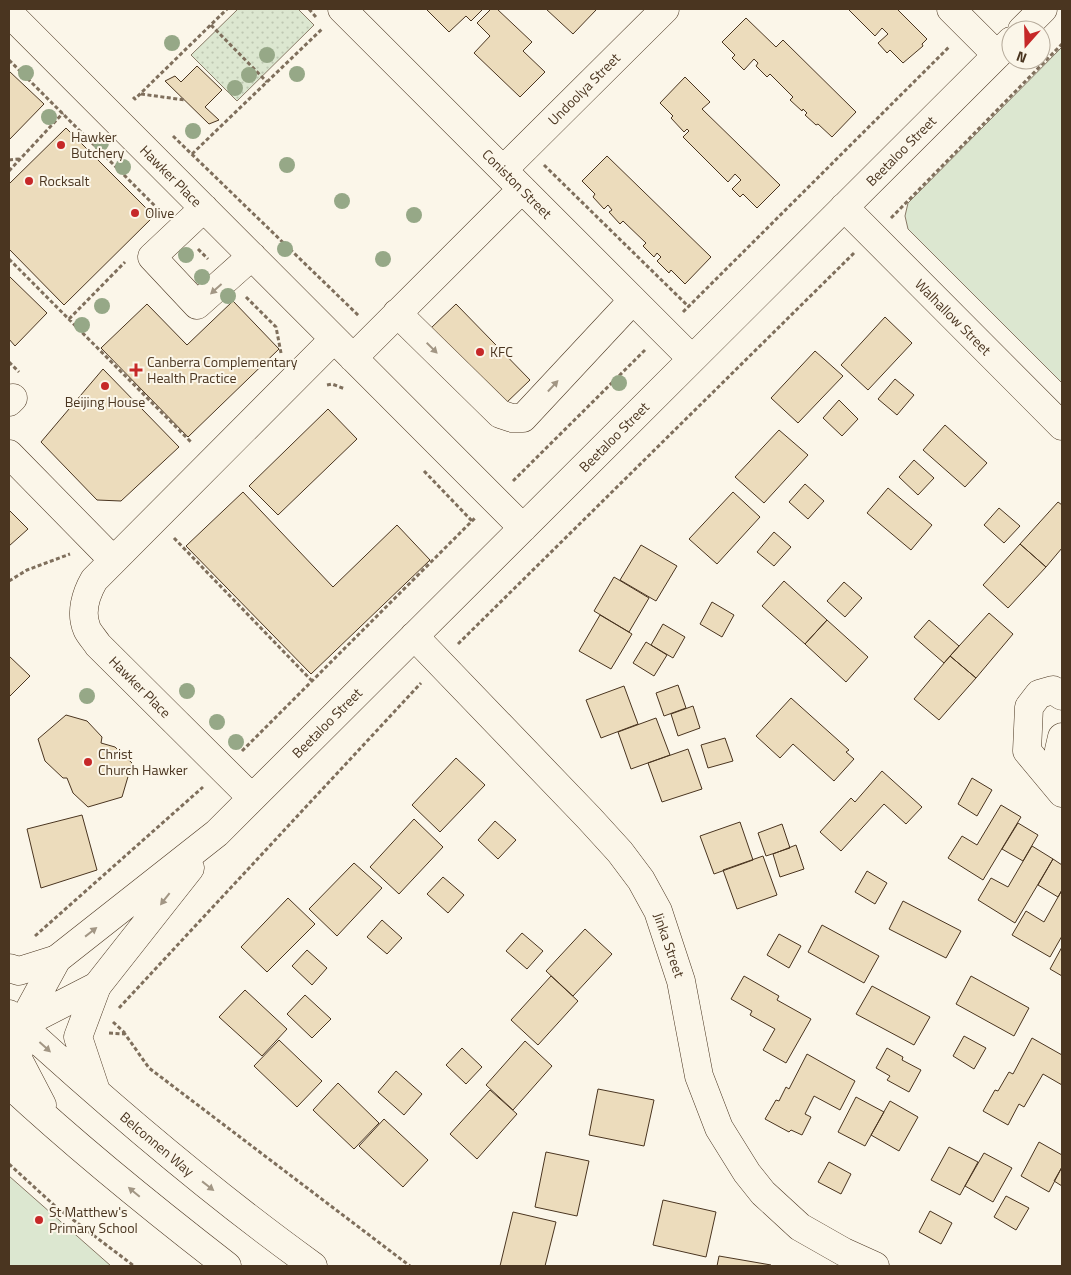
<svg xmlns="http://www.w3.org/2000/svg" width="1071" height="1275" font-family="'Titillium Web',sans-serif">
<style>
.grass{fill:url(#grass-dots);stroke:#887966}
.park{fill:#dce7d0;stroke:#887966}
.building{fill:#ecdcbc;stroke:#4a3520}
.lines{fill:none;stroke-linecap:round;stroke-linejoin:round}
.minor-casing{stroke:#4a3520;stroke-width:29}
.major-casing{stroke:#4a3520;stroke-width:29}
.path{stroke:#7f6f5c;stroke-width:3;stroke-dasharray:4 2.5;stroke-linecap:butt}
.minor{stroke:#fbf6e9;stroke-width:28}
.major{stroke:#fbf6e9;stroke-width:28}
.tree{fill:#96a887}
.oneway{fill:#a29684}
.poi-dot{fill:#c62828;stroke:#fbf6e9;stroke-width:2}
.labels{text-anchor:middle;stroke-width:4;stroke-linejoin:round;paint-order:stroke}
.street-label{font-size:14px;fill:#4a3520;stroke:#fbf6e9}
.poi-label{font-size:14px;fill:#4a3520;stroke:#fbf6e9;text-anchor:start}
</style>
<defs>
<pattern id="grass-dots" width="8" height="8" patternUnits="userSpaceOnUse" patternTransform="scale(1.25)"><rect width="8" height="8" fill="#dce7d0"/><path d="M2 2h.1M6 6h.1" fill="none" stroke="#bec7b2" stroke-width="1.8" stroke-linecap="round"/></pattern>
</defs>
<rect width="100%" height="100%" fill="#fbf6e9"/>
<!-- grass -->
<path class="grass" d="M238 9H298L314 25 237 101 191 55Z"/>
<!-- park -->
<path class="park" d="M1062 47V383L908 229 905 216 908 203Z
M9 1176 111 1266H9Z"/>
<!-- building -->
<path class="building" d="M426 9H483L471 21 466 16 449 32Z
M491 9H497L532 42 523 51 545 72 520 97 474 53 490 36 477 23Z
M546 9H595L596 10 573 34Z
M848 9H897L927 39 922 44 923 46 903 63 890 50 887 53 878 43 888 34 882 28 875 36Z
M746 18 776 47 783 40 856 112 832 137 818 124 816 125 805 115 807 113 803 109 802 111 790 100 793 97 770 74 767 77 756 66 758 63 754 59 744 70 732 58 735 55 722 42Z
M197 66 222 90 205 107 219 120 209 124 165 81 175 76 181 82Z
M9 71 44 104 9 140Z
M685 77 710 102 702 109 780 185 757 208 743 194 740 197 732 189 741 180 735 174 728 182 683 137 689 131 687 129 684 132 671 118 673 116 660 103Z
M66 128 154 216 64 305 9 249V184Z
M607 156 711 257 685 284 671 270 669 273 657 261 661 257 657 253 654 257 643 246 646 243 623 221 620 224 609 212 612 210 608 205 604 209 593 197 595 194 582 181Z
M9 276 47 313 15 346 9 339Z
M233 301 279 349 188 437 101 348 147 304 187 345Z
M456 304 530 380 504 405 430 329Z
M885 317 912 343 868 390 841 365Z
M815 351 843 376 798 423 771 398Z
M103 369 179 447 121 501 97 500 41 442Z
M895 379 914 395 897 415 878 399Z
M839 400 858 419 842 436 823 418Z
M328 409 357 439 278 515 249 486Z
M945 425 987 463 965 487 923 450Z
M779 430 808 455 764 503 735 477Z
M914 460 934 478 918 495 899 477Z
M805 484 824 501 808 519 789 502Z
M888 488 932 525 911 550 867 513Z
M243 492 333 587 397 525 430 560 311 674 186 546Z
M733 492 760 517 717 564 689 539Z
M1058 502 1062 505V548L1046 567 1020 544Z
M999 508 1020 526 1004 543 984 525Z
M9 510 28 529 9 546Z
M774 532 791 547 774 566 757 552Z
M1020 544 1046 567 1008 608 983 585Z
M641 545 677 566 656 601 620 580Z
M614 577 649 598 629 632 594 611Z
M784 581 827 620 805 644 762 606Z
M844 582 862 598 845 617 827 601Z
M712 602 734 615 722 637 700 624Z
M989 613 1013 634 976 678 950 656Z
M600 615 632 634 611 669 579 651Z
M827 620 868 657 846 682 805 644Z
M929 620 959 646 944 663 914 637Z
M663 624 685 637 673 658 651 645Z
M646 642 667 655 654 676 633 663Z
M9 656 30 676 9 697Z
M950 656 976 678 939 720 914 699Z
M678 685 686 708 664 716 656 693Z
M624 686 638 724 601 738 586 700Z
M791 698 849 750 846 752 854 759 834 781 793 744 780 758 756 736Z
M693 706 700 728 678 736 671 714Z
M66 715 87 721 102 737 101 743 115 747 132 763 122 797 88 807 73 793 67 778H63L45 761 38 739Z
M656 718 670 755 631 769 618 732Z
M725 738 733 761 708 768 701 745Z
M688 749 702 789 662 802 648 763Z
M456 758 485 785 440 832 412 805Z
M882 771 922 807 906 824 884 804 841 851 820 832 851 798 855 802Z
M972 778 992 790 977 816 958 804Z
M1001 805 1021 817 983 880 948 858 962 836 977 845Z
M82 815 97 870 41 888 27 829Z
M414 819 443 847 399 894 370 867Z
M495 821 516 840 498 859 478 840Z
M740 822 753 860 714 874 700 836Z
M1018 823 1038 835 1023 861 1002 849Z
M782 824 790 848 766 856 758 833Z
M796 845 804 869 780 877 773 854Z
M1032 846 1053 859 1015 923 978 900 991 878 1008 887Z
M763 856 777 895 737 909 723 870Z
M1053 859 1062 865V890L1058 897 1038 885Z
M354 863 382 888 337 936 309 909Z
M867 871 887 883 875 904 855 892Z
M443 877 464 895 448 913 427 894Z
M1062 890V936L1050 957 1012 935 1026 911 1044 922Z
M288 898 315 924 267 972 241 947Z
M903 901 961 931 946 958 889 929Z
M382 920 402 938 387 954 367 937Z
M822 925 879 956 864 983 808 952Z
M585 929 612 954 573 996 546 971Z
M522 933 543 951 527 969 506 951Z
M779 934 801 946 789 968 767 955Z
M1062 947V976L1050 969Z
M307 950 327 968 312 985 292 966Z
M551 976 578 1001 538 1045 511 1020Z
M744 976 779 996 777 1000 811 1019 786 1063 763 1050 775 1029 750 1015 752 1011 731 999Z
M971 976 1029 1008 1014 1036 956 1004Z
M872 986 930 1017 914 1045 856 1014Z
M245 990 287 1029 262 1056 219 1017Z
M305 995 331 1019 312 1038 287 1014Z
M964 1036 986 1048 974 1069 953 1056Z
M1032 1038 1062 1055V1085L1043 1074 1024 1107 1019 1104 1008 1125 983 1111 995 1090 998 1091 1009 1072 1013 1074Z
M279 1040 322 1081 297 1107 254 1066Z
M525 1041 552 1066 513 1110 486 1085Z
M462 1048 482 1067 466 1084 446 1065Z
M887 1048 903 1057 902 1060 921 1070 909 1092 887 1080 890 1076 876 1068Z
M807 1054 855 1081 840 1110 814 1096 805 1114 811 1117 802 1135 791 1130 789 1132 765 1119 776 1100 779 1101 786 1087 789 1089Z
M396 1071 422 1094 404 1115 378 1092Z
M338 1083 379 1123 354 1149 313 1110Z
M598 1089 654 1100 644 1146 589 1135Z
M490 1090 517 1114 477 1159 450 1134Z
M856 1097 884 1112 865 1146 838 1132Z
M890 1101 918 1117 899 1151 871 1135Z
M384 1119 428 1160 403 1187 359 1146Z
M1039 1142 1062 1155V1167L1049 1192 1021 1176Z
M949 1147 978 1162 960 1195 931 1180Z
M546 1152 589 1161 577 1216 535 1207Z
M984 1153 1012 1168 993 1202 965 1186Z
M829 1162 851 1174 841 1194 818 1182Z
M1062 1167V1186L1054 1181Z
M1006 1196 1029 1208 1016 1230 994 1217Z
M663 1200 716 1212 706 1257 653 1245Z
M930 1211 952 1223 941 1244 919 1232Z
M513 1212 556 1222 545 1266H500Z
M719 1256 771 1265V1266H717Z"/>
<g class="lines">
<!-- minor casing -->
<g class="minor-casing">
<path id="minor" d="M342 9 692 359
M951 9 997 55
M9 13 523 528
M1022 30 1043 9
M503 170 665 9
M844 207 1062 426
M204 208 152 257 197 305 252 256
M397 313 500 414 512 418H523L633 300
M353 358 522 189
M9 402 13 398
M9 454 113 560
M414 636 589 818 620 852 641 880 658 911 681 981 699 1076 719 1128 747 1173 763 1193 800 1227 844 1252 875 1266
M1062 696 1053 690 1039 694 1029 707 1027 751 1062 793
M1057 787 1059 750 1062 737
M252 798 98 645C95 640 89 634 87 629 80 613 86 594 94 580L334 339
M21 1025 57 959 217 833 1011 41
M21 1025 97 986 190 868"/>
</g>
<!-- major casing -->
<g class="major-casing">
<path id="major" d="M9 968 19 971 57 959
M9 1014C106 1103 206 1189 313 1266
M9 1027 21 1025 18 1059 42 1105
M9 1084C78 1148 152 1208 227 1266
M96 1091 78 1037 97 986"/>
</g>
<!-- path -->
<path class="path" d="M309 9 316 17
M211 25 267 82
M9 60 162 213
M141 94 185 100
M133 97 135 99 141 93 227 9
M173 136 359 316
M192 154 323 28
M9 160 19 159
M544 165 689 307
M9 171 63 113
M891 218 1062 44
M198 249 208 259
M9 259 192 443
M246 297 276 327 281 353
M683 312 950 46
M69 319 125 262
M9 362 19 372
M327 385 332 384 345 389
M424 471 472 521
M513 481 645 350
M174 538 312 681
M9 581 27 570 70 554
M458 644 854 253
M242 751 476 517
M35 936 203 787
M119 1008 421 683
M113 1022 125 1033
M109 1033 125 1034 149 1068 410 1266
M9 1164 55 1206 134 1266"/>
<!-- minor -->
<use href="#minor" class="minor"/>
<!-- major -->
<use href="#major" class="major"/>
</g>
<!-- trees -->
<g class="tree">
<circle cx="172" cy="43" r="8"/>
<circle cx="267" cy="55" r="8"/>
<circle cx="26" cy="73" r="8"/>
<circle cx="297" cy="74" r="8"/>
<circle cx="249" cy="75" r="8"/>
<circle cx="235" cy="88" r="8"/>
<circle cx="49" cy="117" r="8"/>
<circle cx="193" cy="131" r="8"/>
<circle cx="101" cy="143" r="8"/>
<circle cx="287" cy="165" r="8"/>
<circle cx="123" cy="167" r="8"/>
<circle cx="342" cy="201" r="8"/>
<circle cx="414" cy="215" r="8"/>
<circle cx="285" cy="249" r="8"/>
<circle cx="186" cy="255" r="8"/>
<circle cx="383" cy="259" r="8"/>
<circle cx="202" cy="277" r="8"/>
<circle cx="228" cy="296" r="8"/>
<circle cx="102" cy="306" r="8"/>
<circle cx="82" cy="325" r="8"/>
<circle cx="619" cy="383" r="8"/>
<circle cx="187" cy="691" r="8"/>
<circle cx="87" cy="696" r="8"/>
<circle cx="217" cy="722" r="8"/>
<circle cx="236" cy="742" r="8"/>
</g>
<!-- one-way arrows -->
<defs><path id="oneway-solid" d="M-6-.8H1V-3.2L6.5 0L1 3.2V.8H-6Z" transform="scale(1.25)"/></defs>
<g class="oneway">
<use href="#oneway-solid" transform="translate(216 289) rotate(138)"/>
<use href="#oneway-solid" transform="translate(432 348) rotate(45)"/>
<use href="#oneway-solid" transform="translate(553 386) rotate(-47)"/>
<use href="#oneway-solid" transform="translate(165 899) rotate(128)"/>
<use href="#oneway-solid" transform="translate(91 932) rotate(-38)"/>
<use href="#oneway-solid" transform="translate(45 1047) rotate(42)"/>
<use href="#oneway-solid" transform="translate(208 1186) rotate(38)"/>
<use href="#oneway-solid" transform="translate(134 1192) rotate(-140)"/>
</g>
<!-- markers -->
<g class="poi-dot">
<circle cx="61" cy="145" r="5"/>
<circle cx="29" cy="181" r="5"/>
<circle cx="135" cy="213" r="5"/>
<circle cx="480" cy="352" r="5"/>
<path d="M133.5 362.5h5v5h5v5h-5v5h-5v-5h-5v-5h5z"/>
<circle cx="105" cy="386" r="5"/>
<circle cx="88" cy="762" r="5"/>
<circle cx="39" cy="1220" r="5"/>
</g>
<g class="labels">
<!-- street labels -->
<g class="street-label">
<text transform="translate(584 89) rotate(-45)" y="5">Undoolya Street</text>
<text transform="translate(901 151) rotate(-45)" y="5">Beetaloo Street</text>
<text transform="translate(171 176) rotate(45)" y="5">Hawker Place</text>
<text transform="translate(517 184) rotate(45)" y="5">Coniston Street</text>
<text transform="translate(953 317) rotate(45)" y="5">Walhallow Street</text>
<text transform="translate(614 437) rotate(-45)" y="5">Beetaloo Street</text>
<text transform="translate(140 687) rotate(45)" y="5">Hawker Place</text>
<text transform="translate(327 723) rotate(-45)" y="5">Beetaloo Street</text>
<text transform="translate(669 945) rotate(71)" y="5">Jinka Street</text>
<text transform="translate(157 1144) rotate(40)" y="5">Belconnen Way</text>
</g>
<!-- poi labels -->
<g class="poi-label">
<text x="71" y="142">Hawker<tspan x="71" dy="16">Butchery</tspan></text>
<text x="39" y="186">Rocksalt</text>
<text x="145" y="218">Olive</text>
<text x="490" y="357">KFC</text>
<text x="147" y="367">Canberra Complementary<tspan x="147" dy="16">Health Practice</tspan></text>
<text x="105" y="407" text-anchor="middle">Beijing House</text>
<text x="98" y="759">Christ<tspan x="98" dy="16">Church Hawker</tspan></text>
<text x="49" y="1217">St Matthew's<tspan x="49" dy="16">Primary School</tspan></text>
</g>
</g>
<!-- border -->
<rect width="1071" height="1275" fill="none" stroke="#4a3520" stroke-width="20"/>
<!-- north arrow -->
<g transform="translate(1026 45) rotate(200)"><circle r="24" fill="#fbf6e9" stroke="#b4a999"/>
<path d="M0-4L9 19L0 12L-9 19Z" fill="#c62828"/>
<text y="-8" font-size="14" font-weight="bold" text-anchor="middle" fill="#4a3520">N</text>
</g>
</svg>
